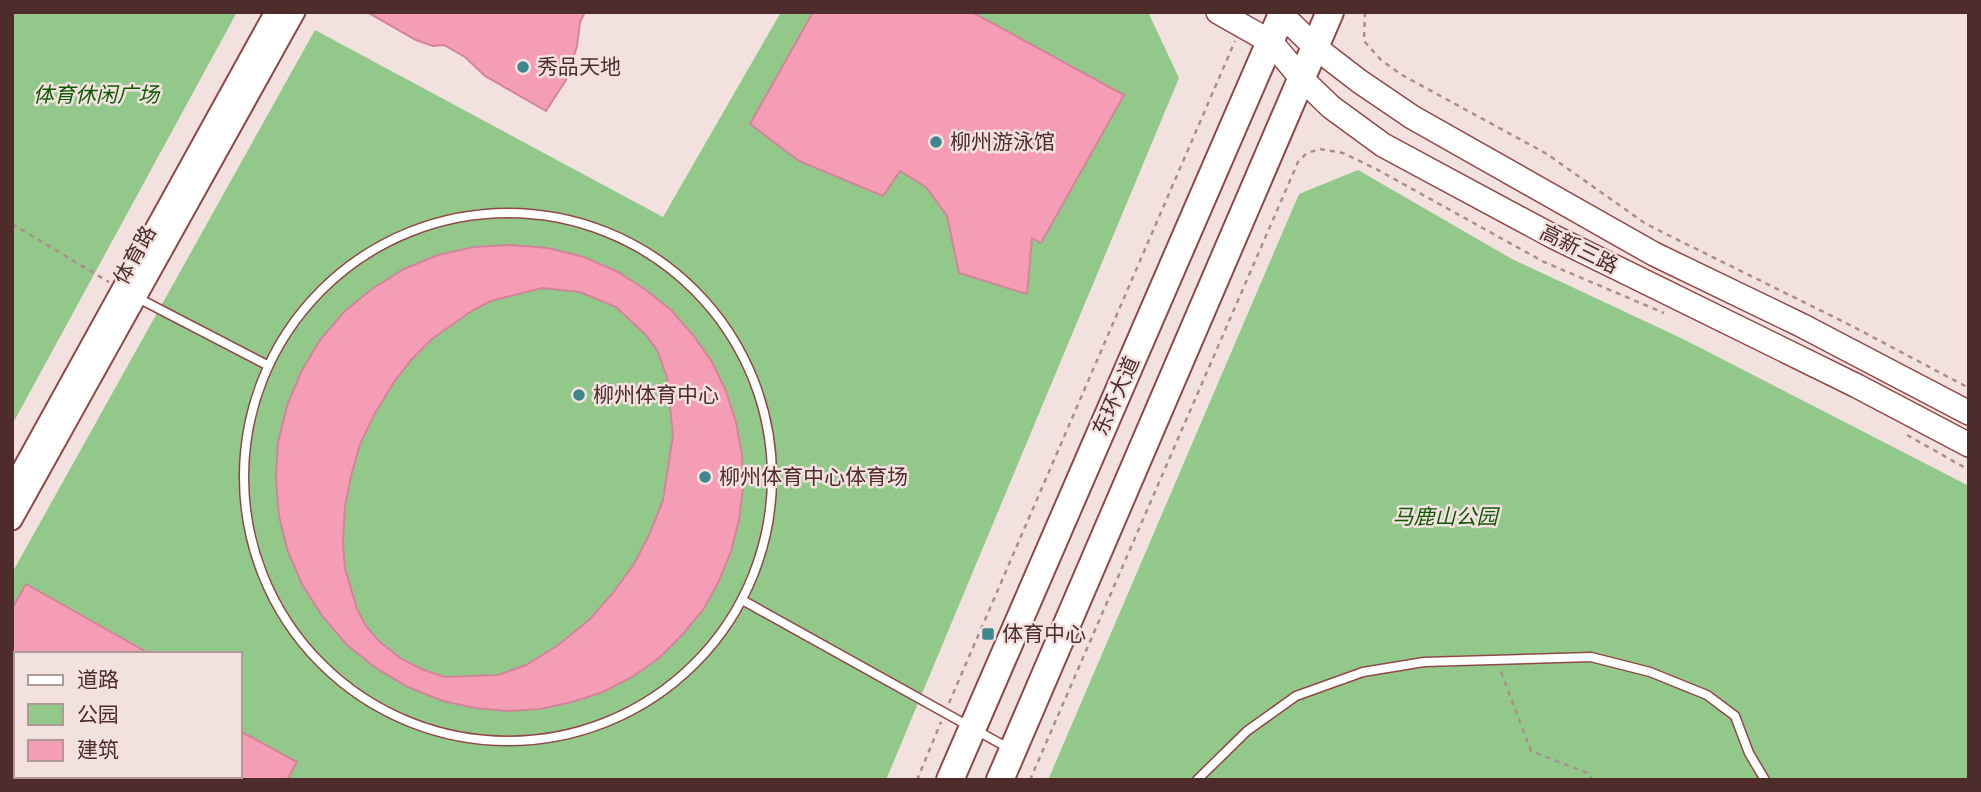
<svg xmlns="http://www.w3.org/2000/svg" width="1981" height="792" font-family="'Playfair Display','Noto Sans SC',serif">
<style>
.green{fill:#92c98a;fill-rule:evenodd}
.building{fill:#f69db6;stroke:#d2849a;stroke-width:2;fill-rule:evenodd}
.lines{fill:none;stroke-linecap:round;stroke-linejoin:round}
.service-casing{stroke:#914747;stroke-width:11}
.tertiary-casing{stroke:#914747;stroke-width:23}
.secondary-casing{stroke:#914747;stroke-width:26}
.trunk-casing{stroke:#914747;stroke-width:30}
.path{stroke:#a88f8e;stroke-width:2.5;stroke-dasharray:5 5;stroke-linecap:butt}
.service{stroke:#fff;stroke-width:8}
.tertiary{stroke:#fff;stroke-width:19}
.secondary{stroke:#fff;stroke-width:23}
.trunk{stroke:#fff;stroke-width:26}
.poi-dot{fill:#3f878c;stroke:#f3e1e0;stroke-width:2.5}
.labels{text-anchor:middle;stroke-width:5;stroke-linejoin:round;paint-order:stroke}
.poi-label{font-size:21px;fill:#4d2c2b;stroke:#f3e1e0;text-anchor:start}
.park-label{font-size:21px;font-style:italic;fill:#0e5a02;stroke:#f3e1e0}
.street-label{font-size:21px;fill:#4d2c2b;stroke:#f3e1e0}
</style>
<rect width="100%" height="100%" fill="#f3e1e0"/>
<!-- green -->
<path class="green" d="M12 12H237L12 425Z
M781 12H1148L1179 78 886 780H12V573L315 30 663 217ZM16 654H240V776H16Z
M1358 170 1512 259 1683 339 1969 486V780H1048L1299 194Z"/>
<!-- building -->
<path class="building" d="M367 12H585L580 22 577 46 566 80 546 111 485 76 465 57 444 45 433 46 416 40Z
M813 12H972L1124 95 1041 243 1032 238 1027 294 959 273 947 216 926 187 900 171 883 196 799 161 750 124Z
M511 245 548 248 584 257 618 272 646 290 671 310 693 335 712 362 726 391 736 422 742 455 743 487 739 520 731 551 719 581 703 610 682 635 659 658 632 677 603 692 572 702 540 709 508 711 475 708 443 701 408 687 376 668 347 645 323 617 303 586 288 552 279 516 276 479 278 442 287 406 301 372 320 340 344 312 372 289 404 269 438 255 474 247ZM542 288 580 292 616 307 645 334 657 350 667 377 673 435 663 500 649 535 634 564 612 594 589 620 557 646 526 665 498 675 445 677 421 669 400 658 379 641 366 626 357 609 345 568 343 544 345 506 351 476 360 444 375 413 394 382 412 359 432 339 473 310 491 301Z
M26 584 150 654H12V609Z
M240 731 297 762 287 780H240Z"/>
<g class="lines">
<!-- service casing -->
<g class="service-casing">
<path id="service" d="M244 477a264 264 0 1 1 528 0a264 264 0 1 1-528 0Z
M136 297 267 365
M744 601 1010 749
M1197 780 1247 731 1296 696 1363 672 1424 662 1591 657 1650 672 1707 695 1735 716 1749 753 1765 780"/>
</g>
<!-- tertiary casing -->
<g class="tertiary-casing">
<path id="tertiary" d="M12 488 275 12
M12 520 295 12"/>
</g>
<!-- secondary casing -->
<g class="secondary-casing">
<path id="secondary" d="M1218 12 1271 42 1302 79 1331 107 1383 145 1554 237 1857 386 1969 445
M1279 12 1315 47 1359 81 1412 117 1654 254 1801 325 1969 413"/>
</g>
<!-- trunk casing -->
<g class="trunk-casing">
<path id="trunk" d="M950 780 1283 12
M1000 780 1330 12"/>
</g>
<!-- path -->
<path class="path" d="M1365 12 1364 41 1381 60 1402 75 1547 154 1646 224 1668 235 1848 324 1969 388
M12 224 109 282
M1907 435 1969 470
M1501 672 1531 751 1590 774 1591 780
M949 703 1235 41
M917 780 941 722
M1030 780 1298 162 1307 153 1320 149 1343 153 1378 170 1544 262 1664 313"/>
<!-- service -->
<use href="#service" class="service"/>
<!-- tertiary -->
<use href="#tertiary" class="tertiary"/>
<!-- secondary -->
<use href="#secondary" class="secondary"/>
<!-- trunk -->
<use href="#trunk" class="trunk"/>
</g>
<!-- markers -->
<g class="poi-dot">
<circle cx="523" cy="67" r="7"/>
<circle cx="936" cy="142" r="7"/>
<circle cx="579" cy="395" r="7"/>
<circle cx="705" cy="477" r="7"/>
<rect x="981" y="627" width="14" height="14" rx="3.5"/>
</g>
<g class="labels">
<!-- poi labels -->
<g class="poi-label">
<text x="537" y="74">秀品天地</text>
<text x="950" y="149">柳州游泳馆</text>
<text x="593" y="402">柳州体育中心</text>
<text x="719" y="484">柳州体育中心体育场</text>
<text x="1002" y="641">体育中心</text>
</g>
<!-- park labels -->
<g class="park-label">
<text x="96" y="102">体育休闲广场</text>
<text x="1445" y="524">马鹿山公园</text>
</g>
<!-- street labels -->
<g class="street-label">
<text transform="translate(1579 249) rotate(26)" y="7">高新三路</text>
<text transform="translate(135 255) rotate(-61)" y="7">体育路</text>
<text transform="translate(1116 396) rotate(-66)" y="7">东环大道</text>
</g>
</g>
<!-- border -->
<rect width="1981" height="792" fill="none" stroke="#4d2c2b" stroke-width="28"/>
<!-- legend -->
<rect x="14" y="652" width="228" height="126" fill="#f3e1e0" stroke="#b19998" stroke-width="2"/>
<rect x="28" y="675" width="35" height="10" fill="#ffffff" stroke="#b19998" stroke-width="2"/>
<text x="77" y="687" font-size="21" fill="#4d2c2b">道路</text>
<rect x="28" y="704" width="35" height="21" fill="#92c98a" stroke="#b19998" stroke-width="2"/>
<text x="77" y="722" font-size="21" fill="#4d2c2b">公园</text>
<rect x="28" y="740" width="35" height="21" fill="#f69db6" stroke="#b19998" stroke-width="2"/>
<text x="77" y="757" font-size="21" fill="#4d2c2b">建筑</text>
</svg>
